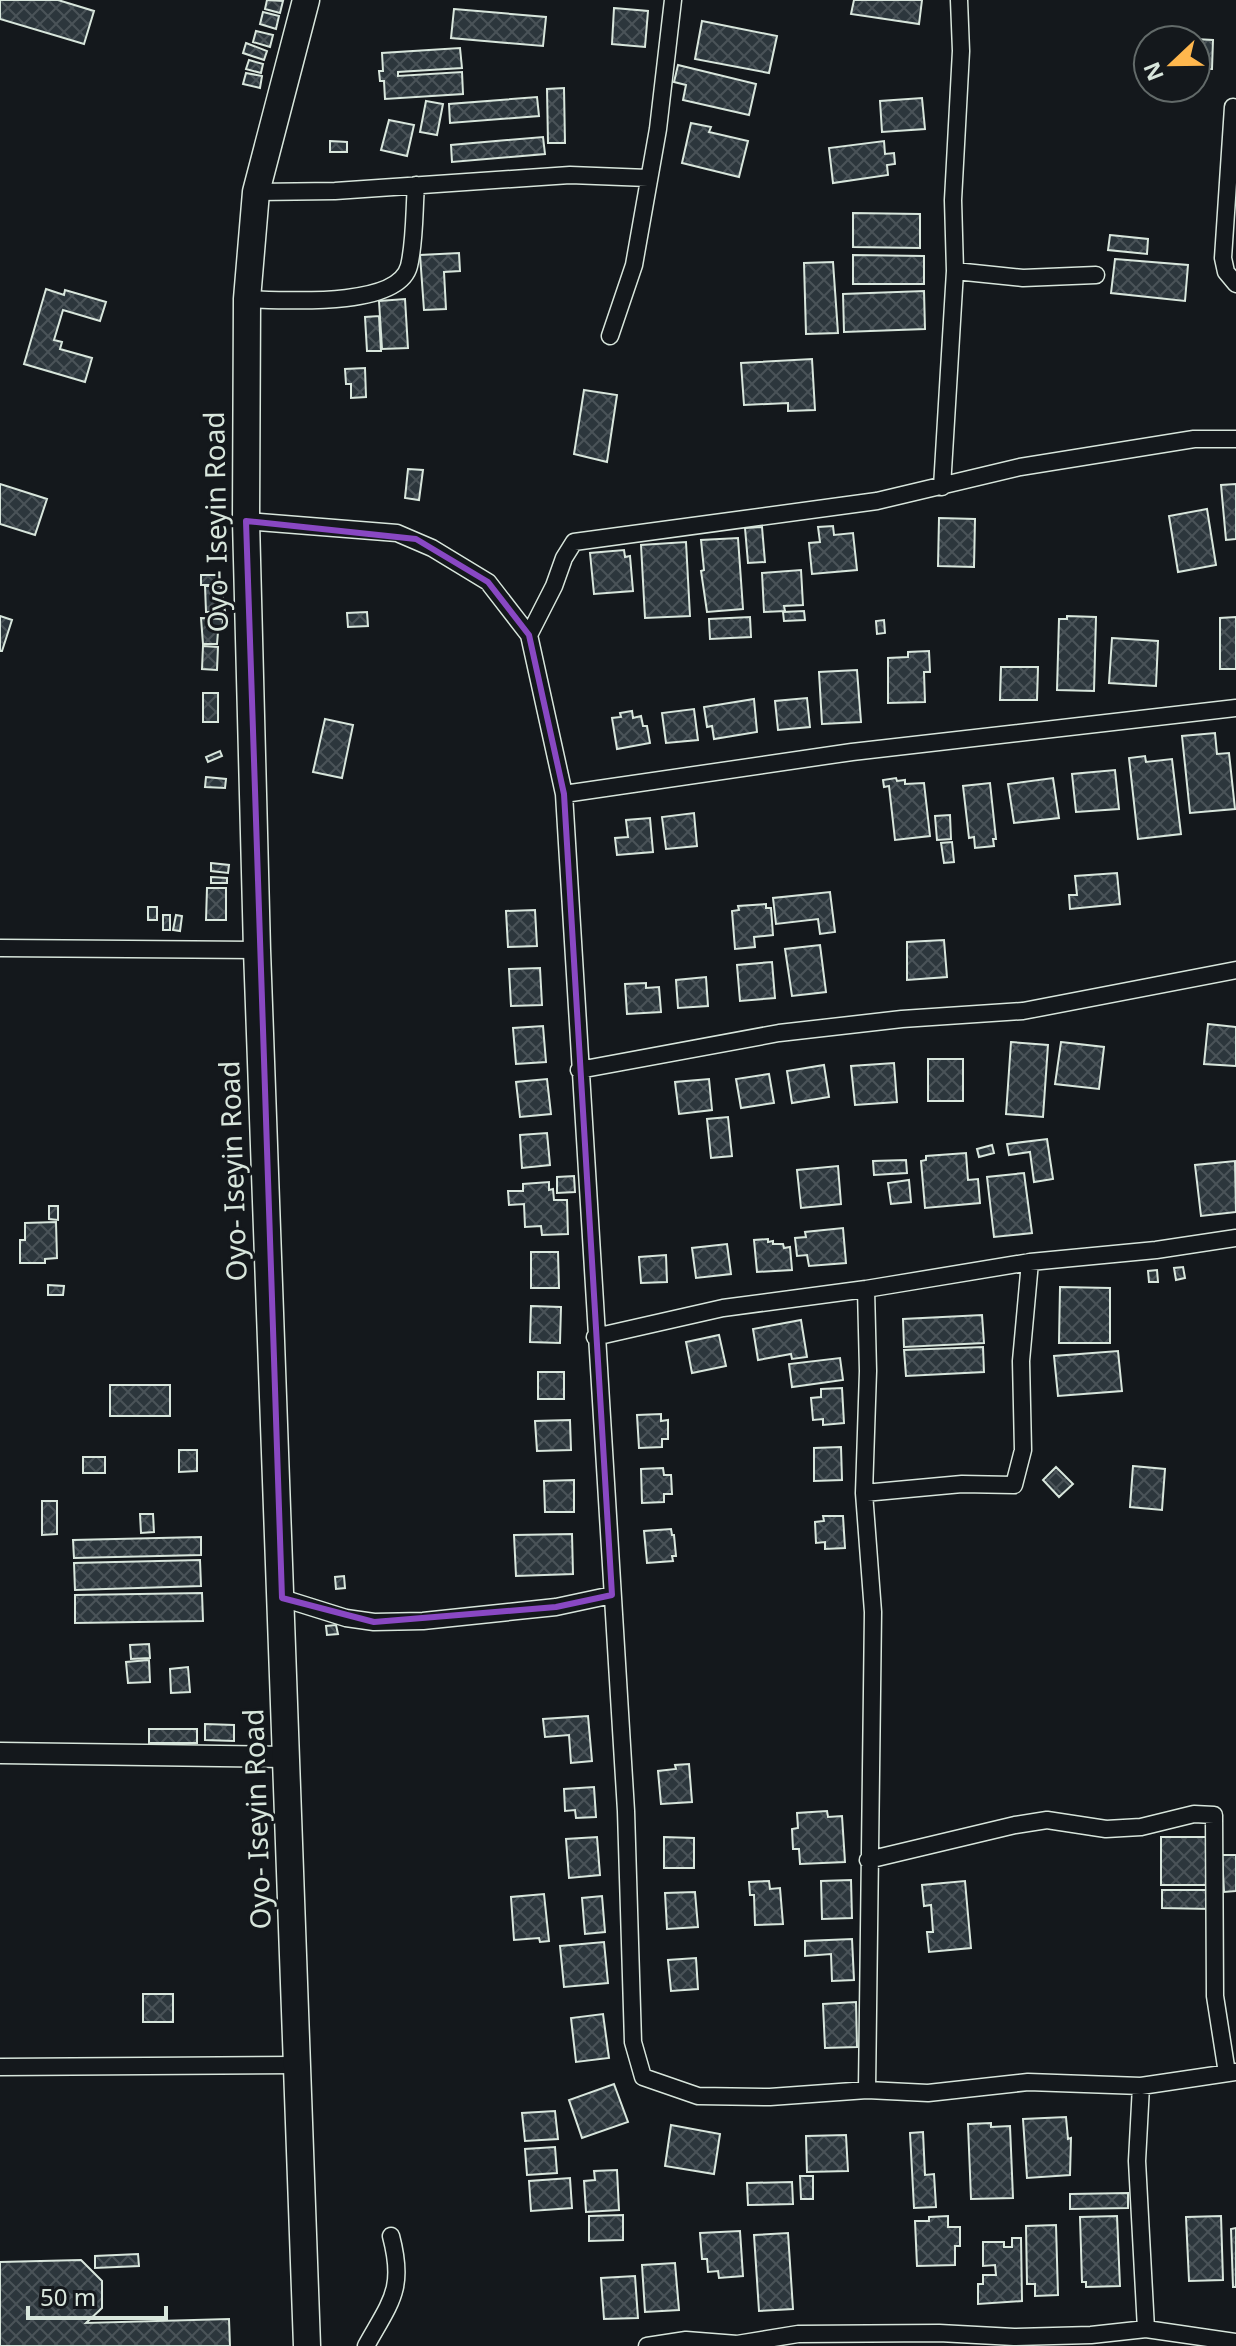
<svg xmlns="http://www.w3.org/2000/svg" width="1236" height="2346" font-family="'Noto Sans',sans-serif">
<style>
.building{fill:url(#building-cross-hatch);stroke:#d8e6dc;stroke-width:2}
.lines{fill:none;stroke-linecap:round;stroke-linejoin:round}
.minor-casing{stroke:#d8e6dc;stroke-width:19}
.tertiary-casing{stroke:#d8e6dc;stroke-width:23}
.primary-casing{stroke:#d8e6dc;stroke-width:29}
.minor{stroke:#14181c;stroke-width:16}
.tertiary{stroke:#14181c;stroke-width:20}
.primary{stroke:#14181c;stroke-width:26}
.marked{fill:none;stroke:#8948c3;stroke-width:6;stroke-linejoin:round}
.labels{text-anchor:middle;stroke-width:6;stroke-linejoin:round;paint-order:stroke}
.street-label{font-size:28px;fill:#d8e6dc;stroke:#14181c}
</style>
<defs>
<pattern id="building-cross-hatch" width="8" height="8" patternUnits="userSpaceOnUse" patternTransform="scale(2)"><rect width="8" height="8" fill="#2c363c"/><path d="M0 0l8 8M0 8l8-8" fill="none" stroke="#4a5358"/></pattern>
</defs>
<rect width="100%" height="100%" fill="#14181c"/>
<!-- building -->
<path class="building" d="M0 0H58L94 11 84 44 0 19Z
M267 0 283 1 280 13 265 9Z
M854 0H922L919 24 851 14Z
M614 8 648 11 645 47 612 44Z
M454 9 546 17 543 46 451 38Z
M263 12 279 16 276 29 260 24Z
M702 21 777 36 769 73 695 59Z
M256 31 273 35 270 47 253 42Z
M1155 37 1213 40 1212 69H1196V40H1155Z
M246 43 267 51 264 60 243 53Z
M460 48 462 68 398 72V76L462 72 463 94 385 99 384 81H380L379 71H383L382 53Z
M249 60 263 64 261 73 246 69Z
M678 65 756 84 749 115 683 100 686 85 674 82Z
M246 73 262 76 260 88 243 84Z
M564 88 565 143H548L547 89Z
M537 97 539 116 450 123 449 104Z
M922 98 925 129 882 132 880 101Z
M426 101 443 104 437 135 420 132Z
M389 120 414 125 407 156 381 150Z
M691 123 711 127 709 132 748 141 739 177 682 163Z
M543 137 545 154 452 162 451 145Z
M330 141 347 142V152H330Z
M884 141 885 154 894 153 895 164 887 165 888 175 833 183 829 148Z
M853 213 920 214V248L853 247Z
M1110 235 1148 239 1147 254 1108 250Z
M459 253 460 271 444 272 446 309 424 310 420 255Z
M853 255 924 256V284H853Z
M1115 259 1188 265 1185 301 1111 293Z
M833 262 838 333 806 334 804 263Z
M46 289 64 295 65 290 106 302 100 321 63 310 54 340 62 342 60 349 92 358 85 382 24 364Z
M924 291 925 329 844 332 843 294Z
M405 299 408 348 382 349 379 301Z
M379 316 381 351H367L365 317Z
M812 359 815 410 788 411V403L744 405 741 363Z
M365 368 366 397 351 398V384H346L345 369Z
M584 390 617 395 607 462 574 454Z
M408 469 423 470 419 500 405 498Z
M0 484 47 499 35 535 0 524Z
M1236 484V539L1226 540 1221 485Z
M1207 509 1216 565 1178 572 1169 516Z
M939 518 975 519 974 567 938 566Z
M833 526 834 535 853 533 857 570 812 574 809 543 820 542 818 527Z
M762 527 765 562 748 563 745 528Z
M738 538 743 609 707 612 701 571 704 570 701 540Z
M686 542 690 616 645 618 641 545Z
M624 550 625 557 630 556 633 591 594 594 590 553Z
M801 570 803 605 784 606 785 611 764 612 762 573Z
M201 575H220V585H201Z
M205 586H221L225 611 206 612Z
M804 611 805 620 784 621 783 612Z
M367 612 368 626 348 627 347 613Z
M0 616 12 620 2 651H0Z
M1067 616 1096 617 1094 691 1057 690 1059 619H1067Z
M750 617 751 637 710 639 709 619Z
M1236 617V669H1220V618Z
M201 618 223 619 222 632H218L217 644H203Z
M884 620 885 633 877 634 876 621Z
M1112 638 1158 641 1156 686 1109 683Z
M203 646 218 647 217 670 202 669Z
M929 651 930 672H924L925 702 888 703V658L908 657V652Z
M1001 667H1038L1037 700H1000Z
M857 670 861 722 822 724 819 672Z
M203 693H218V722H203Z
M807 698 810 727 778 730 775 701Z
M754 699 757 732 714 739 712 726 707 727 704 707Z
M694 709 698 740 666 743 662 713Z
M632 711 633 718 641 716 643 726H647L650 743 617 749 612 718 621 717 620 713Z
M325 719 353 725 342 778 313 772Z
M1215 733 1217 754 1229 753 1235 809 1190 813 1182 736Z
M220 751 222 756 208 762 206 757Z
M1145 756 1146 762 1172 759 1181 834 1138 839 1129 758Z
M1115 770 1119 809 1076 812 1072 774Z
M206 777 226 779 225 788 205 787Z
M896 778 897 781 905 780V784L924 783 930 836 895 840 889 786 884 787 883 780Z
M1053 778 1059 818 1014 823 1008 784Z
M990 783 996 839H993L994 846 975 848 974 837 969 838 963 786Z
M694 813 697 846 666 849 662 817Z
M950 815 951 839 937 840 935 816Z
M650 818 653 852 617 855 615 838 628 837 626 820Z
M952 842 954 862 944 863 941 843Z
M211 863 229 865 228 873 211 871Z
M1117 873 1120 904 1070 909 1069 895H1077L1075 876Z
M211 877 227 878V883H211Z
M207 888H226V920H206Z
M830 892 835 932 820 934 818 919 776 924 773 898Z
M766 904V908H771L773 935 754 937 755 947 735 949 732 911 739 910 738 906Z
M148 907H157V920H148Z
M535 910 537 946 508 947 506 911Z
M163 915H170V930H163Z
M176 915 182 916 180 931 173 930Z
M944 940 947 977 907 980V942Z
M820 945 826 992 792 996 785 949Z
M772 962 775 998 740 1001 737 965Z
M540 968 542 1005 511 1006 509 969Z
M706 977 708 1006 678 1008 676 980Z
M646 983V988L659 987 661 1012 627 1014 625 984Z
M1208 1024 1236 1027V1066L1204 1064Z
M543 1026 546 1062 516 1064 513 1028Z
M1011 1042 1048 1045 1043 1117 1006 1114Z
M1061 1042 1104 1047 1099 1089 1055 1084Z
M928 1059H963V1101H928Z
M894 1063 897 1102 855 1105 851 1066Z
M824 1065 829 1097 792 1103 787 1071Z
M769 1074 774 1103 741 1108 736 1079Z
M547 1079 551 1114 520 1117 516 1082Z
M709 1079 712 1110 679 1114 675 1082Z
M728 1117 732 1156 711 1158 707 1119Z
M547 1133 550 1165 522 1168 520 1135Z
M1047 1139 1053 1179 1034 1182 1030 1152 1009 1155 1007 1144Z
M992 1145 994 1153 979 1157 977 1149Z
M966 1153 968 1180 978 1179 980 1203 925 1208 921 1161 926 1160V1156Z
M906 1160 907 1173 874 1175 873 1161Z
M1235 1161 1236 1212 1201 1216 1195 1165Z
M838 1166 841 1204 801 1208 797 1170Z
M1024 1173 1032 1233 994 1237 987 1177Z
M574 1176 575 1192 557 1193V1177Z
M909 1180 911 1202 891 1204 888 1183Z
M549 1182V1190L553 1189 554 1200H567L568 1234 542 1235 541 1226 525 1227 524 1204 509 1205 508 1191H523V1184Z
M49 1206H58V1220L49 1219Z
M56 1222 57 1258 45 1259V1263H20V1240H25V1223Z
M843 1228 846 1263 809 1266 807 1255 797 1256 795 1238 806 1237 805 1232Z
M768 1239V1242L773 1241V1244H783L784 1248 790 1247 792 1270 757 1272 754 1240Z
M727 1244 731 1274 696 1278 692 1248Z
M531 1252H558L559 1288H531Z
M666 1255 667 1282 641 1283 639 1257Z
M1183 1267 1185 1278 1176 1280 1174 1268Z
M1157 1270 1158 1282H1149L1148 1271Z
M48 1285 64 1286 63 1295H48Z
M1060 1287 1110 1288V1343H1059Z
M531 1306 561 1307 560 1343 530 1342Z
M982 1315 984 1343 904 1347 903 1319Z
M801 1320 807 1357 792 1359 791 1354 758 1360 753 1329Z
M719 1335 726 1366 692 1373 686 1342Z
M983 1347 984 1372 906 1376 904 1350Z
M1118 1351 1122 1391 1058 1396 1054 1356Z
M840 1358 843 1380 792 1387 789 1364Z
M538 1372H564V1399H538Z
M110 1385H170V1416H110Z
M842 1388 844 1423 823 1425V1419L813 1420 811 1398 821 1397V1389Z
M661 1414V1421L668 1420V1439H662V1447L639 1448 637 1415Z
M570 1420 571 1450 537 1451 535 1421Z
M841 1447 842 1480 814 1481V1448Z
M179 1450H197V1471L179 1472Z
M83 1457H105V1473H83Z
M1133 1466 1165 1469 1162 1510 1130 1507Z
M1056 1467 1073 1484 1059 1497 1043 1480Z
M663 1468 664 1475H671L672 1494H664V1502L642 1503 641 1469Z
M574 1480V1512H545L544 1481Z
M42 1501H57V1534L42 1535Z
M140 1514H153L154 1532 141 1533Z
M823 1516H843L845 1548 825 1549V1542L816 1543 815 1522 824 1521Z
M671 1529 672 1535H674L676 1556H672L673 1561 647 1563 644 1531Z
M572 1534 573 1574 516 1576 514 1535Z
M201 1537V1555L74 1558 73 1540Z
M200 1560 201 1586 75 1590 74 1563Z
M344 1576 345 1588 336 1589 335 1577Z
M202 1593 203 1621 75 1623V1595Z
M336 1625 338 1634 327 1635 326 1626Z
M149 1644 150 1658 131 1659 130 1645Z
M149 1660 150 1682 128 1683 126 1662Z
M188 1667 190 1692 171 1693 170 1669Z
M588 1716 592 1761 571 1763 569 1735 545 1737 543 1719Z
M205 1724 234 1725V1741L205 1740Z
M149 1729H197V1743H149Z
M689 1764 692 1802 661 1804 658 1771 676 1769 675 1765Z
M594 1787 596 1817 576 1818 575 1810 565 1811 564 1789Z
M827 1811 828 1817 842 1816 845 1862 800 1864 799 1849H793L792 1829 798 1828 797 1813Z
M597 1837 600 1875 569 1878 566 1839Z
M664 1837 694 1838V1868H664Z
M1161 1837H1208L1209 1885H1161Z
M1222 1855H1236V1891L1224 1892Z
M851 1880 852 1918 822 1919 821 1881Z
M769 1881 770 1889 780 1888 783 1924 755 1925 754 1895H750L749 1882Z
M965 1881 971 1948 929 1952 927 1932H933L931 1905 924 1906 922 1885Z
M1162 1890H1211V1909L1162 1908Z
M695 1892 698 1927 667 1929 665 1893Z
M544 1894 549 1941 540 1942 539 1938 514 1940 511 1897Z
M602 1896 605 1932 585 1934 582 1898Z
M852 1939 854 1980 832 1981 831 1954 805 1956V1941Z
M604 1942 608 1983 564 1987 560 1946Z
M696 1958 698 1989 671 1991 668 1960Z
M143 1994H173V2022H143Z
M856 2002 857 2047 825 2048 823 2004Z
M603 2014 609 2058 576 2062 571 2018Z
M614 2084 628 2122 582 2138 569 2100Z
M555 2111 558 2139 525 2141 522 2113Z
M1066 2117 1068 2139 1071 2138 1070 2175 1027 2178 1023 2119Z
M991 2123V2127L1010 2126 1013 2198 971 2199 968 2124Z
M671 2125 720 2134 714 2174 665 2166Z
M923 2132 925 2175 934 2174 936 2207 914 2208 910 2133Z
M846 2135 848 2171 807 2172 806 2136Z
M555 2147 557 2173 527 2175 525 2149Z
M617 2170 619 2210 586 2212 584 2181 595 2180 594 2171Z
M800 2176H813V2199H801Z
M570 2178 572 2208 531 2211 529 2181Z
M792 2182 793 2204 748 2205 747 2183Z
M1128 2193V2208L1070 2209V2194Z
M623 2215V2240L589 2241V2216Z
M948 2216V2227H960V2246H955V2265L917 2266 915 2221H929V2217Z
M1117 2216 1120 2286 1086 2287V2282H1082L1080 2217Z
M1221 2216 1223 2280 1189 2281 1186 2217Z
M1056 2225 1058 2295 1035 2296V2284H1027L1026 2226Z
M1236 2228V2287H1233L1231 2229Z
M740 2231 743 2276 719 2278 718 2271 708 2272 707 2259H702L700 2233Z
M788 2233 793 2309 759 2311 754 2235Z
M1012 2238H1021L1022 2301 978 2304V2284H983V2275H996L995 2265 983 2266V2242H1004V2247H1012Z
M138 2254 139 2266 95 2268V2256Z
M81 2260 102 2281V2308L86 2323 229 2319 230 2346H0V2262Z
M675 2263 679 2310 645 2312 642 2265Z
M635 2276 638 2318 604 2319 601 2278Z"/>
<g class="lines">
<!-- minor casing -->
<g class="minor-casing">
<path id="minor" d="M1233 107 1223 258 1226 272 1236 284
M256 192 335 191 570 175 648 178
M955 271 1023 278 1096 275
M247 299C281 300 398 309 409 266 415 241 414 211 416 185
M610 336 634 265 658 129 673 0
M942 487 955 271 953 200 961 51 959 0
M246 521 397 533 432 548 488 582 529 635 564 794 626 1811 633 2042 643 2077 698 2096 770 2097 867 2090 928 2093 1028 2082 1141 2086 1236 2072
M529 635 554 586 564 558 574 542 877 501 1020 467 1194 439H1236
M564 794 852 752 1236 708
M0 948 257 950
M579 1070 779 1033 902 1019 1023 1011 1236 970
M866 1289 868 1371 864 1493 873 1612 867 2090
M595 1337 723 1308 866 1289 1030 1262 1156 1250 1236 1238
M864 1493 962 1484 1014 1485 1023 1450 1021 1361 1030 1262
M282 1598 346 1618 374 1622 423 1621 556 1607 612 1595
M868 1860 1015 1825 1047 1820 1106 1829 1141 1827 1194 1814 1214 1815 1215 1996 1227 2073
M0 2067 298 2065
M1141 2086 1137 2161 1146 2329
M366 2346C391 2301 405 2289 391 2236
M647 2346 686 2340 737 2344 798 2334 939 2333 1014 2337 1091 2335 1146 2329 1236 2342"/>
</g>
<!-- tertiary casing -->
<g class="tertiary-casing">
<path id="tertiary" d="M0 1753 286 1757"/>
</g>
<!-- primary casing -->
<g class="primary-casing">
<path id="primary" d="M306 0 256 192 247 299 246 521 257 950 307 2346"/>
</g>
<!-- minor -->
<use href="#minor" class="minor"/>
<!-- tertiary -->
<use href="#tertiary" class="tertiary"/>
<!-- primary -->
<use href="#primary" class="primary"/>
</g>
<!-- marked area -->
<path class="marked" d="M246 521 416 539 488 582 529 635 564 794 612 1595 556 1607 374 1622 282 1598Z"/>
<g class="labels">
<!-- street labels -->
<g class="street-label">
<text transform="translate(216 522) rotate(-91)" y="10">Oyo- Iseyin Road</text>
<text transform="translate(233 1171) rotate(-92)" y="10">Oyo- Iseyin Road</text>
<text transform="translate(257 1819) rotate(-92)" y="10">Oyo- Iseyin Road</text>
</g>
</g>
<!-- north arrow -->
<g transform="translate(1172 64) rotate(248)"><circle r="38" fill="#14181c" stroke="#626a69" stroke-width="2"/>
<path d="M0-6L14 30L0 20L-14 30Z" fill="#ffb74d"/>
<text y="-12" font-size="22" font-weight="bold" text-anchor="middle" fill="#d8e6dc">N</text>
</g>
<!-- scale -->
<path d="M28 2306v12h138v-12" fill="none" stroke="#d8e6dc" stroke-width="4"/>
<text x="40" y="2306" font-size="24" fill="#d8e6dc" stroke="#14181c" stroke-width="6" paint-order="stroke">50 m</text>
</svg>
